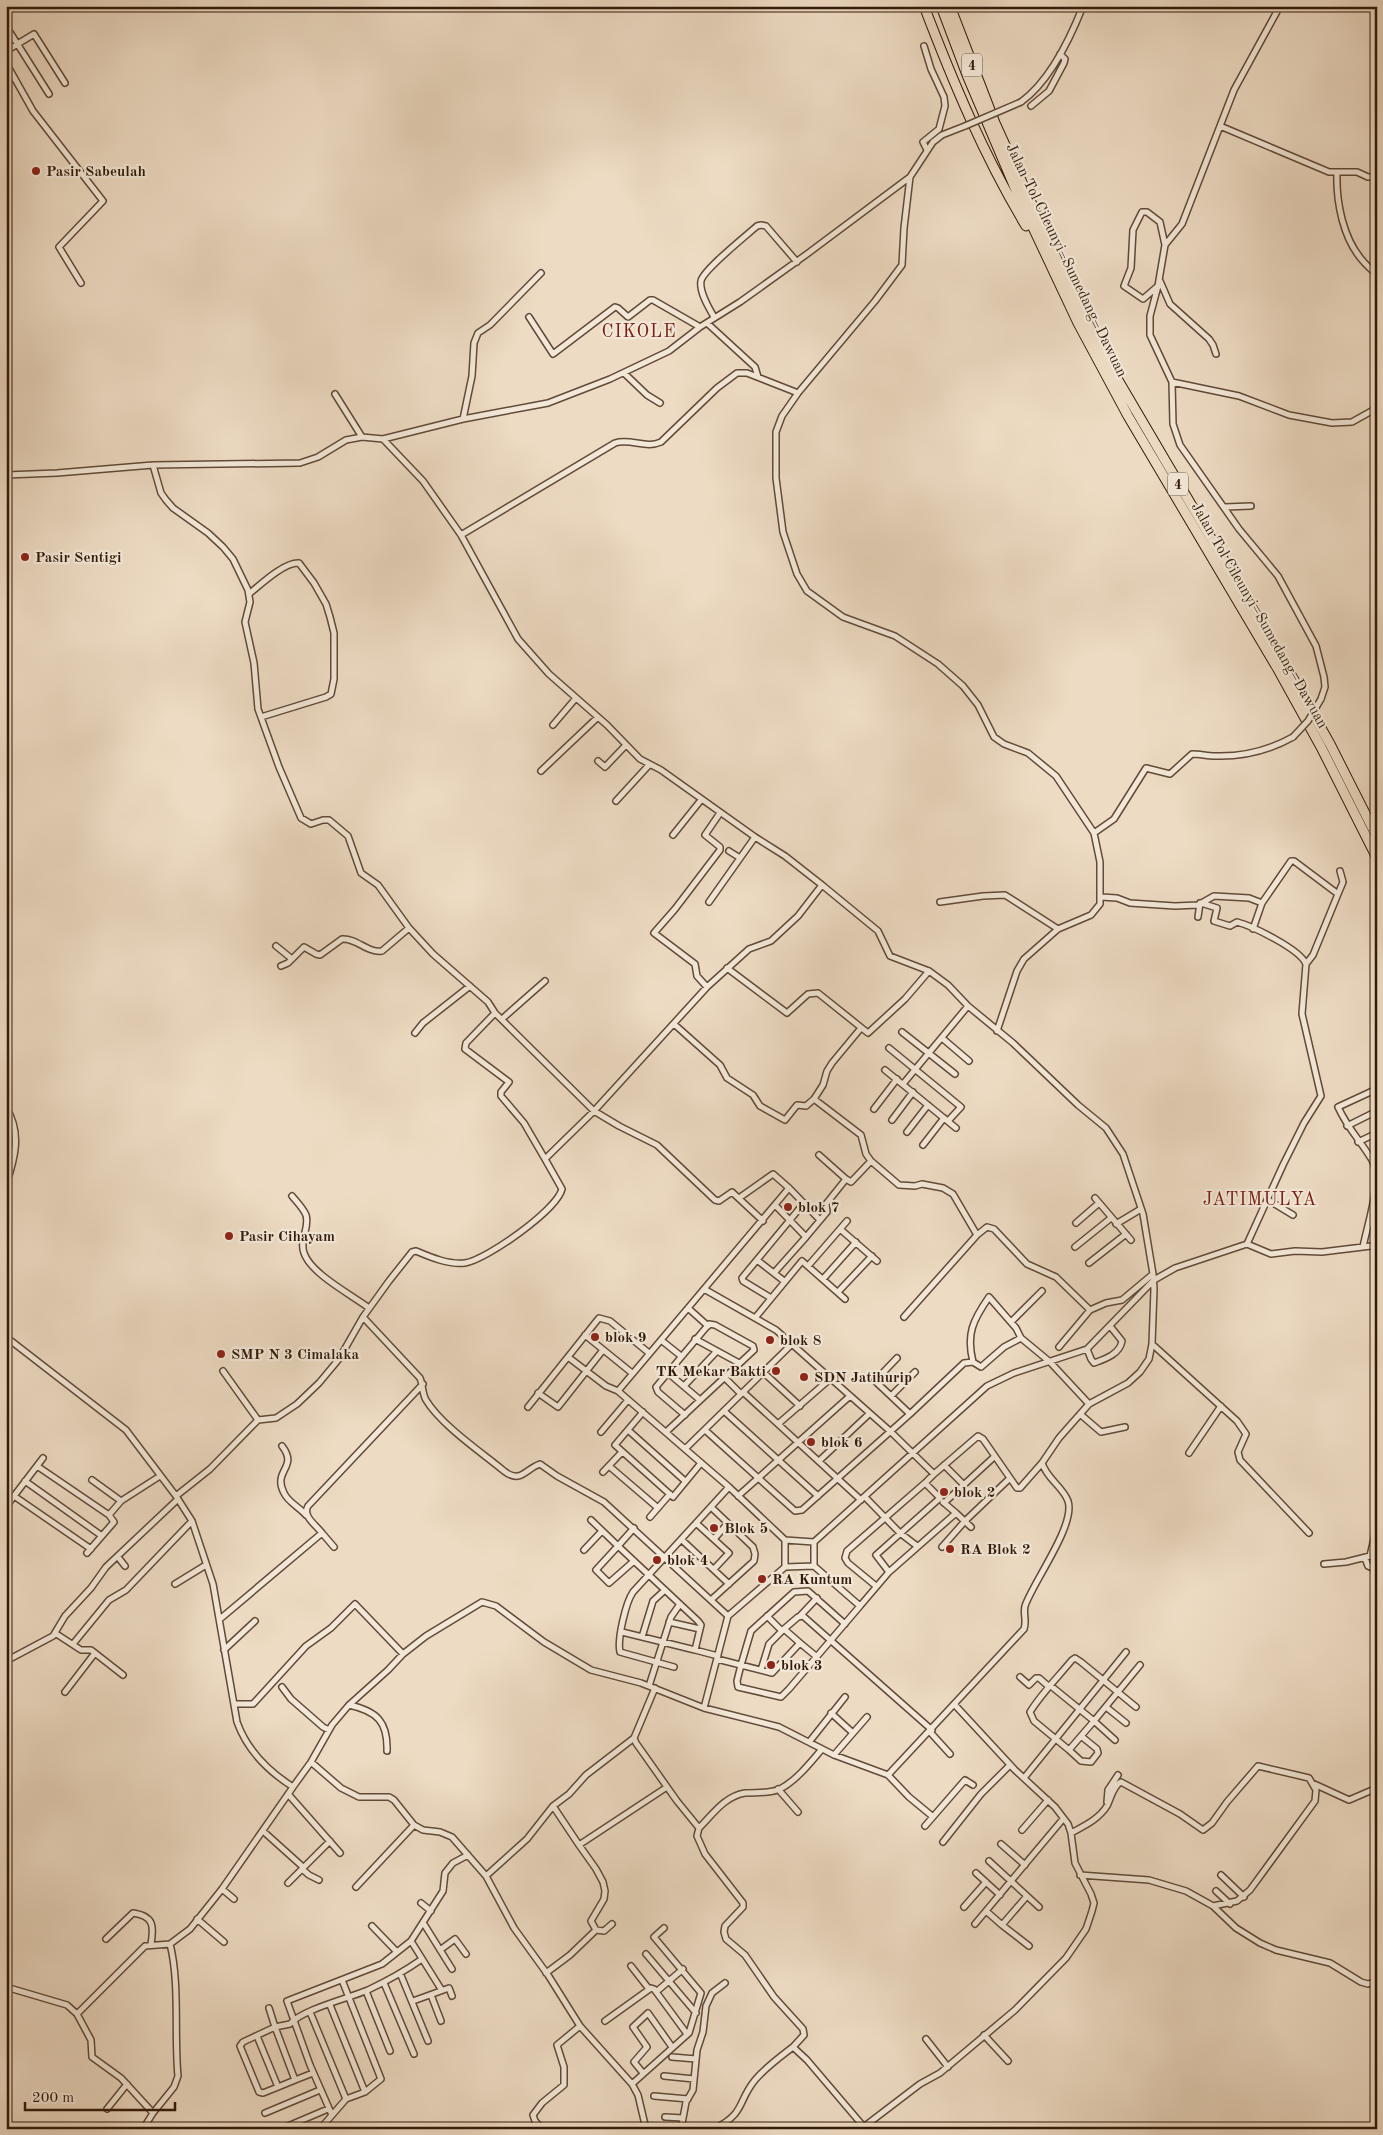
<svg xmlns="http://www.w3.org/2000/svg" width="1383" height="2135" font-family="'Old Standard TT',serif">
<style>
.lines{fill:none;stroke-linecap:round;stroke-linejoin:round}
.street-casing{stroke:#614a38;stroke-width:8}
.highway-casing{stroke:#321a0a;stroke-width:11}
.street{stroke:#f3e8d8;stroke-width:5}
.highway{stroke:#eddbc3;stroke-width:9}
.street-bridge-casing{stroke:#614a38;stroke-width:8;stroke-linecap:butt}
.street-bridge{stroke:#f3e8d8;stroke-width:5}
.poi-dot{fill:#8f2418;stroke:#f3e8d8;stroke-width:2}
.labels{text-anchor:middle;stroke-width:4.5;stroke-linejoin:round;paint-order:stroke}
.shield{fill:#f3e8d8;stroke:#6c5848;stroke-width:1}
.shield-label{font-size:14px;font-weight:bold;fill:#321a0a}
.poi-label{font-size:15px;font-weight:bold;fill:#321a0a;stroke:#f3e8d8;text-anchor:start}
.street-label{font-size:15px;fill:#321a0a;stroke:#f3e8d8}
.quarter-label{font-size:18px;letter-spacing:1px;fill:#7a1f14;stroke:#f3e8d8}
</style>
<rect width="100%" height="100%" fill="#eddbc3"/>
<filter id="stains"><feTurbulence type="fractalNoise" baseFrequency=".004" numOctaves="4"/><feColorMatrix values="0 0 0 0 .2 0 0 0 0 .09 0 0 0 0 .02 0 0 0 .5 -.17"/></filter>
<radialGradient id="worn" r=".72"><stop offset=".6" stop-color="#630" stop-opacity="0"/><stop offset="1" stop-color="#630" stop-opacity=".3"/></radialGradient>
<g class="lines">
<!-- street casing -->
<g class="street-casing">
<path id="street" d="M1280 6 1234 90 1182 224 1165 245 1158 286 1150 316V335L1172 382 1173 424 1180 445 1239 529 1278 576 1316 646 1324 677 1325 687 1321 699
M6 26 49 94
M924 46 931 69 944 97 945 106 939 129 923 142 927 150
M6 51 34 34 65 83
M6 63 33 111 103 201 59 247 81 283
M1021 102C1050 81 1070 39 1083 6
M1031 106 1049 91 1064 63 1065 59 1060 54
M1220 126 1329 172H1357L1368 177H1377
M1337 173C1336 202 1343 239 1363 261 1367 266 1372 270 1377 275
M910 177 904 228 902 265 875 301 798 393 782 416 776 432V478L783 532 797 574 807 591 843 617 895 636 938 664 963 686 978 705 994 737 1004 744 1028 753 1056 776 1094 833 1100 862V904L1091 915 1058 929 1024 959 1017 971 997 1031
M1160 281 1170 304 1209 339 1213 345 1216 354
M1158 286 1143 299 1124 286 1131 268 1133 230 1142 212H1147L1160 222 1165 245
M529 317 553 354 615 307 618 308 628 317 650 300H653L700 327
M714 317C709 308 699 292 701 281 703 270 747 235 757 226L761 225 766 226 797 262
M707 323 755 367 758 377
M624 373 647 395 660 403
M1172 382 1239 396 1289 415 1332 423 1352 422 1377 408
M335 394 362 437
M463 419 472 376 474 343 478 333 490 325 541 273
M383 439 423 481 461 535 518 639 549 674 607 725 640 759 661 770 755 837 785 856 822 885
M153 465 161 493 166 500 173 508 208 533 223 547 233 559 248 590 250 602 245 622 254 663 258 709 279 767 301 818 311 824 323 820H329L348 836 361 873 378 885 409 928 433 954 488 1002 495 1013 594 1111 707 987 749 949 771 941 798 916 822 885 878 931 890 956 929 971 948 985 968 1006 1013 1043 1078 1105 1106 1128 1123 1154 1143 1214 1153 1274 1154 1289 1152 1344 1149 1359 1140 1372 1128 1383 1089 1404
M6 475 57 473 153 465 300 463 318 457 346 440 362 437 383 439 463 419 548 403 610 379 669 351 700 327 740 302 807 254 910 177 933 142 942 135 965 126
M1225 507 1251 506
M461 535 615 443C630 438 646 449 661 442L717 388 737 373H747L798 393
M249 594C260 585 284 562 299 563L314 583 326 604 330 617 334 633V679L331 694 326 697 261 717
M553 725 576 698
M598 761 605 767 626 745
M541 771 598 717
M616 801 649 765
M1094 833 1114 819 1146 768 1170 774 1192 754C1200 754 1207 756 1215 756 1244 757 1268 751 1293 737
M673 835 701 800
M729 851 740 858
M1338 894 1343 882 1340 871
M1101 897 1117 898 1130 903 1175 906 1198 905 1214 896 1249 898 1262 903 1291 861H1294L1338 894 1313 955 1306 964
M709 902 755 837
M940 902 983 896 1005 895 1058 929
M1201 903 1217 908 1214 921 1230 926 1237 922C1252 926 1300 949 1306 964L1302 1014 1321 1096 1304 1123 1283 1165 1247 1244
M1198 917 1200 903
M1253 929 1262 903
M276 946 292 959
M281 966 288 963 304 947 316 954 320 955 342 939C357 938 367 953 382 951L409 928
M727 968 787 1013 808 994 818 993 868 1033 905 999 929 971
M707 987 697 976 695 964 654 933 675 909 720 850V847L705 835 720 813
M495 1013 466 1043 465 1049 509 1082 501 1092V1096L524 1123 545 1159
M502 1019 545 981
M674 1024 720 1065 727 1078 753 1095 760 1106 785 1120 797 1105 806 1106 814 1099 861 1135 866 1154 871 1161 899 1185 915 1186 922 1184 943 1188 953 1194 977 1235 987 1227 994 1229 1027 1264 1056 1277 1090 1310
M902 1032 955 1074
M415 1033 423 1023 470 986
M942 1038 969 1061
M889 1048 961 1107 948 1121
M885 1070 956 1128
M903 1084 968 1006
M814 1099 823 1085 827 1071 832 1063 861 1028
M6 1107C22 1133 15 1158 6 1185
M874 1109 897 1079
M892 1120 913 1092
M1347 1126 1377 1111
M907 1132 928 1105
M1358 1142 1377 1133
M923 1145 944 1118
M819 1155 846 1179
M1370 1157 1377 1154
M292 1196C296 1201 303 1208 306 1215 310 1228 299 1240 304 1253 311 1274 352 1295 369 1308
M739 1198 773 1174 789 1188
M1095 1198 1131 1240
M1268 1200 1293 1215
M1076 1223 1099 1203
M1116 1224 1141 1209
M840 1229 877 1261
M806 1237 827 1212 826 1204 846 1179 851 1182 871 1161
M1075 1247 1111 1218
M1363 1247C1367 1226 1383 1179 1372 1160 1360 1140 1348 1129 1338 1107L1377 1089
M757 1260 784 1281
M1089 1263 1126 1234
M808 1266 847 1221
M774 1273 806 1237 775 1205
M823 1279 856 1242
M704 1289 789 1188 820 1220
M838 1292 872 1256
M771 1298 743 1281 742 1278 804 1203
M688 1308 708 1326
M904 1317 977 1235
M755 1318 802 1261 845 1299
M1011 1322 1042 1291
M585 1335 632 1373
M6 1337 126 1430 176 1496 192 1521 213 1584 237 1722C247 1750 268 1771 293 1787L311 1762 332 1725 349 1705 388 1670 403 1654 426 1636 482 1602 496 1606 544 1642 591 1670 641 1683 704 1708 779 1727 834 1755 888 1775 1024 1629C1027 1621 1023 1614 1025 1606 1033 1582 1076 1525 1068 1501 1063 1487 1047 1479 1042 1463L1059 1438 1089 1404 1050 1362 1021 1338 1004 1347 981 1367 973 1362 964 1363 910 1414
M695 1339 739 1363
M661 1340 681 1356
M1152 1344 1237 1421 1246 1434 1238 1452 1240 1460 1309 1533
M1059 1347 1090 1310 1106 1303 1122 1300 1153 1274
M1087 1349 1091 1359 1094 1363C1105 1359 1120 1354 1122 1341L1110 1326
M568 1357 606 1386 618 1391
M973 1362C966 1334 973 1320 989 1297L1016 1328 1021 1338
M223 1371 258 1420
M667 1372 700 1400
M763 1372 800 1406
M724 1377 741 1394
M684 1386 717 1351
M743 1392 861 1500
M538 1393 558 1407 603 1350
M891 1396 915 1372
M528 1407 599 1318 610 1321 649 1353
M724 1411 818 1496
M643 1412 615 1445 673 1497 701 1463
M1080 1414 1101 1432 1125 1427
M778 1424 830 1379
M628 1430 685 1481
M705 1430 795 1511 802 1510 910 1414 875 1381 897 1358
M601 1432 628 1400
M666 1432 754 1350 753 1346 715 1325 709 1324 656 1387 658 1392 685 1415
M282 1446C299 1468 272 1470 284 1493 288 1502 299 1507 306 1515
M685 1449 791 1345
M1189 1453 1221 1406
M43 1458 14 1496 91 1549
M819 1461 869 1414
M944 1465 963 1484
M37 1466 109 1515
M609 1466 658 1508
M603 1472 622 1452
M92 1480 121 1501 160 1476
M25 1481 102 1536
M729 1487 618 1391 704 1289 776 1330 891 1432 934 1474 978 1436 983 1439 1017 1488H1020L1042 1463
M176 1496 210 1469 258 1420 276 1418 297 1404 319 1383 339 1359 363 1317
M738 1496 850 1396
M865 1497 900 1533 917 1546
M943 1502 956 1513
M944 1503 994 1457
M6 1507 14 1496
M1377 1508V1530
M650 1517 670 1494
M591 1520 618 1546 634 1528
M696 1523 729 1553 714 1569
M322 1533 334 1547
M714 1539 728 1523
M682 1540 729 1584
M785 1540 814 1542V1566
M814 1542 987 1386 1014 1373 1087 1349 1154 1280 1175 1268 1247 1244 1271 1254 1295 1251 1322 1252 1371 1246 1377 1244
M942 1547 965 1521 1009 1479
M584 1550 602 1531
M87 1553 114 1522 109 1515 121 1501
M118 1557 125 1566
M1365 1558 1368 1566 1377 1570
M634 1561 609 1583 596 1570 618 1546 698 1621 701 1625 700 1629
M1324 1564 1346 1562 1370 1556 1376 1530
M785 1567 814 1566 860 1606 789 1689 781 1697 738 1687 737 1681 741 1665 751 1631 794 1592 808 1591 845 1624
M889 1572 876 1555 940 1498 925 1483 934 1474
M175 1584 206 1565
M876 1586 848 1563 845 1558 847 1551 925 1483
M711 1600 754 1561 755 1554 753 1547 711 1507
M860 1606 889 1572 956 1513 971 1527
M767 1616 782 1631
M800 1616 817 1598
M220 1619 322 1533C316 1525 302 1516 308 1506L423 1384
M622 1632 695 1650 700 1629 669 1622
M55 1633 81 1650H91L123 1675
M642 1637 653 1601 665 1590
M800 1643 817 1657
M73 1644 109 1600 126 1590 192 1521
M224 1650 255 1621
M695 1650 718 1656
M717 1659 772 1673 800 1643 784 1629 798 1617 803 1616 932 1730
M6 1661 53 1636 65 1616 91 1588 106 1567 178 1499
M674 1667 620 1652C617 1639 626 1602 633 1592L729 1487 785 1540V1567L728 1616
M761 1670 769 1644 784 1629
M1020 1677 1029 1685 1036 1678H1039L1047 1685 1051 1686 1094 1721 1069 1750 1034 1721 1030 1712C1041 1694 1058 1677 1072 1660L1075 1658 1081 1662 1136 1707
M649 1686 671 1617 680 1604
M282 1687 291 1699 323 1727 329 1730
M655 1688 634 1738 636 1743 677 1801 699 1828 697 1836 705 1854 743 1903V1907L725 1926 724 1932 726 1939 745 1955 774 1997 803 2029 804 2035 793 2047 807 2060 864 2127
M65 1692 95 1653
M234 1704H253L306 1646 331 1628 355 1604 403 1654
M349 1705C377 1711 388 1722 387 1751
M1106 1707 1126 1723
M704 1708 728 1616 604 1502 557 1476 540 1464C525 1469 521 1484 504 1471 481 1452 441 1425 426 1400 422 1393 423 1385 420 1378L363 1317 389 1281 412 1252 416 1251C430 1257 449 1265 465 1263 486 1260 557 1210 562 1189L545 1159 594 1111 619 1126 657 1145 715 1200 719 1201 732 1192 763 1221
M831 1713 853 1733
M930 1732 950 1754
M1115 1740 1094 1721 1140 1665
M810 1741 845 1697
M1069 1750 1081 1761 1091 1762 1098 1753 1097 1749 1081 1736
M834 1755 867 1717
M311 1762 341 1788 359 1797H389L394 1800 414 1825 423 1830 440 1832 452 1837 486 1876 514 1928 548 1975 580 2026 632 2084 638 2095 646 2129
M888 1775 909 1797 932 1816
M1024 1778 1126 1652
M1312 1783 1349 1800 1377 1788
M778 1789 798 1812
M288 1794 340 1853
M1107 1802 1108 1790 1118 1775
M553 1806 579 1845
M925 1826 965 1780 973 1785
M699 1828C713 1814 725 1796 745 1793 757 1792 769 1794 780 1789 797 1780 810 1763 822 1749
M1022 1830 1048 1800
M263 1831 303 1867
M1071 1833C1084 1826 1099 1819 1107 1806 1111 1798 1113 1786 1121 1782L1180 1814 1203 1830 1212 1823 1227 1802 1258 1766 1309 1778 1316 1790 1315 1801 1250 1890 1237 1901 1213 1906
M943 1842 981 1794 1010 1765
M1001 1844 1025 1865
M989 1861 1039 1907
M302 1869 309 1875 319 1880
M976 1873 1000 1895
M1080 1875 1149 1880 1186 1891 1213 1906 1236 1928 1260 1943 1276 1950 1330 1963 1361 1982 1368 1984 1377 1981
M1221 1875 1244 1897
M486 1876 527 1839 553 1806 569 1794 586 1775 634 1738
M288 1883 330 1841
M356 1887 414 1825
M222 1889 234 1899
M1216 1891 1230 1904
M421 1903 431 1911
M964 1907 986 1882
M986 1911 1002 1925 1027 1896
M197 1919 224 1942
M424 1924 452 1969
M975 1924 1063 1819
M1002 1925 1029 1946
M372 1926 397 1952
M596 1930 591 1921 604 1899 605 1891 603 1882 596 1869 579 1845 667 1787
M106 1939 133 1913C154 1916 154 1926 151 1944
M411 1941 441 1989
M440 1950 455 1939 466 1954
M646 1954 696 2013
M631 1966 649 1989
M400 1973 428 2041
M546 1973 570 1955 596 1930 604 1931 612 1924
M384 1983 414 2054
M6 1987 67 2005 77 2014
M366 1991 390 2051
M656 1992 683 1969
M431 1995 441 2021
M413 2001 449 1988 452 1996
M330 2005 365 2092
M269 2008 275 2027 243 2042 240 2046 259 2092 263 2093 278 2087
M310 2012 346 2099
M605 2021 651 1988 654 1989 687 2034
M984 2035 1008 2061
M257 2036 278 2087 295 2080
M926 2039 948 2067
M672 2057 696 2059
M313 2073 295 2080 275 2027 290 2024C301 2010 349 1998 368 1990 387 1981 405 1971 422 1959
M643 2073 634 2062 647 2047 633 2027 648 2013 672 2047
M664 2076 694 2079
M632 2084 689 2033 701 1993 654 1937 664 1928
M654 2096 688 2099
M107 2109 127 2084
M153 2113 174 2087 178 2076C174 2035 180 1983 170 1944
M265 2113 320 2090
M332 2115 310 2065 287 2001 382 1964 411 1941 443 1891 445 1873 453 1863 468 1855
M665 2117 683 2118
M143 2129 153 2113 121 2078 92 2057 91 2040 77 2014 145 1946 170 1944 190 1929 222 1889 293 1787
M281 2129 328 2109
M320 2129 346 2099 365 2092 381 2079 342 1980
M542 2129 535 2121 533 2115 542 2103 564 2085V2067L557 2045 580 2026
M681 2129 686 2102 693 2090 697 2050 703 2032 706 2006 712 1993 725 1983
M714 2129C746 2113 737 2102 755 2080 766 2067 780 2057 793 2047
M792 2129 795 2127 799 2129
M861 2129 920 2084 940 2073 1015 2010 1066 1958 1086 1929 1092 1911 1094 1903 1091 1894 1075 1863 1071 1833 1068 1824 1055 1807 1015 1770 954 1704"/>
</g>
<!-- highway casing -->
<g class="highway-casing">
<path id="highway" d="M924 6C953 82 984 156 1026 226
M941 6 967 75 1021 202 1078 323 1128 416 1279 671 1321 747 1377 858
M950 6 995 123 1060 266 1105 358 1286 666 1330 744 1377 837"/>
</g>
<!-- street -->
<use href="#street" class="street"/>
<!-- highway -->
<use href="#highway" class="highway"/>
<!-- street-bridge casing -->
<g class="street-bridge-casing">
<path id="street-bridge" d="M965 126 1021 102
M1293 737 1308 721 1321 699"/>
</g>
<!-- street-bridge -->
<use href="#street-bridge" class="street-bridge"/>
</g>
<!-- markers -->
<g class="poi-dot">
<circle cx="36" cy="171" r="5"/>
<circle cx="25" cy="557" r="5"/>
<circle cx="788" cy="1207" r="5"/>
<circle cx="229" cy="1236" r="5"/>
<circle cx="595" cy="1337" r="5"/>
<circle cx="770" cy="1340" r="5"/>
<circle cx="221" cy="1354" r="5"/>
<circle cx="776" cy="1371" r="5"/>
<circle cx="804" cy="1377" r="5"/>
<circle cx="811" cy="1442" r="5"/>
<circle cx="944" cy="1492" r="5"/>
<circle cx="714" cy="1528" r="5"/>
<circle cx="950" cy="1549" r="5"/>
<circle cx="657" cy="1560" r="5"/>
<circle cx="762" cy="1579" r="5"/>
<circle cx="771" cy="1665" r="5"/>
</g>
<g class="labels">
<!-- shield labels -->
<g class="shield">
<rect x="962" y="53.5" width="20" height="23" rx="4"/>
<rect x="1168" y="472.5" width="20" height="23" rx="4"/>
</g>
<g class="shield-label">
<text x="972" y="70">4</text>
<text x="1178" y="489">4</text>
</g>
<!-- poi labels -->
<g class="poi-label">
<text x="46" y="176">Pasir Sabeulah</text>
<text x="35" y="562">Pasir Sentigi</text>
<text x="798" y="1212">blok 7</text>
<text x="239" y="1241">Pasir Cihayam</text>
<text x="605" y="1342">blok 9</text>
<text x="780" y="1345">blok 8</text>
<text x="231" y="1359">SMP N 3 Cimalaka</text>
<text x="766" y="1376" text-anchor="end">TK Mekar Bakti</text>
<text x="814" y="1382">SDN Jatihurip</text>
<text x="821" y="1447">blok 6</text>
<text x="954" y="1497">blok 2</text>
<text x="724" y="1533">Blok 5</text>
<text x="960" y="1554">RA Blok 2</text>
<text x="667" y="1565">blok 4</text>
<text x="772" y="1584">RA Kuntum</text>
<text x="781" y="1670">blok 3</text>
</g>
<!-- street labels -->
<g class="street-label">
<text transform="translate(1067 260) rotate(64)" y="5">Jalan Tol Cileunyi–Sumedang–Dawuan</text>
<text transform="translate(1260 615) rotate(60)" y="5">Jalan Tol Cileunyi–Sumedang–Dawuan</text>
</g>
<!-- quarter labels -->
<g class="quarter-label">
<text x="639" y="337">CIKOLE</text>
<text x="1260" y="1205">JATIMULYA</text>
</g>
</g>
<!-- margin -->
<rect width="1383" height="2135" fill="none" stroke="#eddbc3" stroke-width="25"/>
<rect x="8" y="8" width="1368" height="2120" fill="none" stroke="#321a0a" stroke-width="2.5"/>
<rect x="12" y="12" width="1358" height="2110" fill="none" stroke="#321a0a"/>
<!-- scale -->
<path d="M25 2102v8h150v-8" fill="none" stroke="#321a0a" stroke-width="2.5"/>
<text x="32" y="2102" font-size="15" fill="#321a0a" stroke="#f3e8d8" stroke-width="4" paint-order="stroke">200 m</text>
<rect width="100%" height="100%" filter="url(#stains)"/>
<rect width="100%" height="100%" fill="url(#worn)"/>
</svg>
